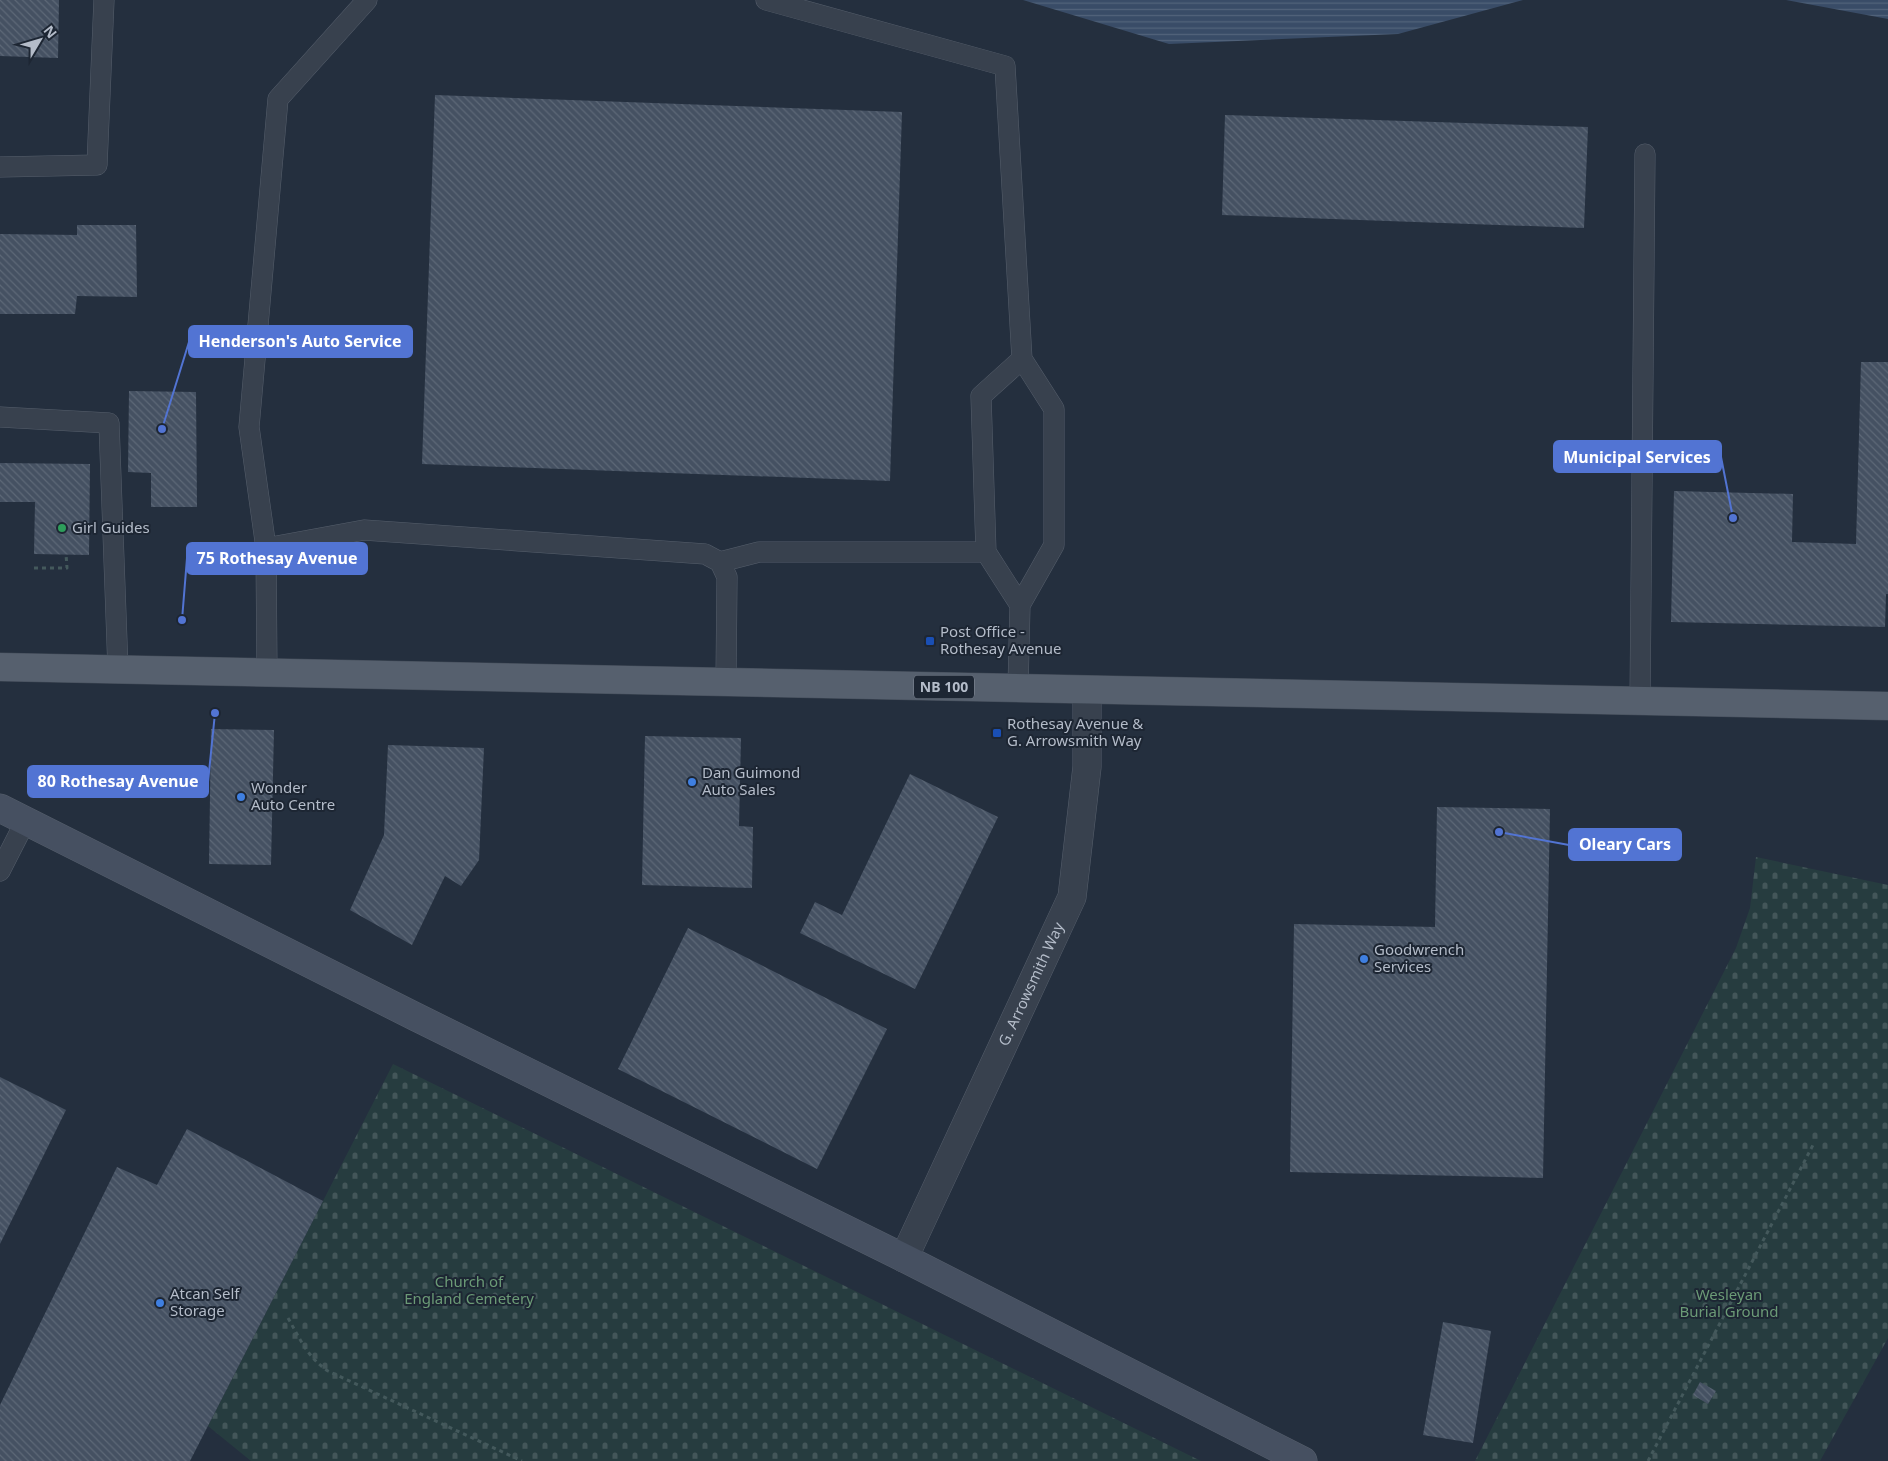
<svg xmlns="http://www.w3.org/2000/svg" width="1888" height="1461" font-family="'Noto Sans',sans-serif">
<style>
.cemetery{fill:url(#cemetery-stones)}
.water{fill:url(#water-rules)}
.building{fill:url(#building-back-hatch)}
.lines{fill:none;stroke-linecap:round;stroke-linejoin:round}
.service-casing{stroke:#565f6c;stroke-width:21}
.minor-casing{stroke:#565f6c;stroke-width:29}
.secondary-casing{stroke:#565f6c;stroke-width:29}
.primary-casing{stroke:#414a57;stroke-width:29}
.path{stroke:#44595c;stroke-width:3;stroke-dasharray:4 4;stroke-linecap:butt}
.service{stroke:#38414e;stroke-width:20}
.minor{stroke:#38414e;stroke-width:28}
.secondary{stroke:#465061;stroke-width:28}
.primary{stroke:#56606e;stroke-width:28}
.leisure-dot{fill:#2e9e5b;stroke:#1d2633;stroke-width:2}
.transit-dot{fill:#1a4fb4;stroke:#1d2633;stroke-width:2}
.shop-dot{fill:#3f7fe0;stroke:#1d2633;stroke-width:2}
.labels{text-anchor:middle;stroke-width:4;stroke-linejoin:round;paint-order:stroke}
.shield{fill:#1d2633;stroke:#878f9c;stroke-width:1}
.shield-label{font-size:14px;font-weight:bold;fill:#b4bcc9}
.poi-label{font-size:15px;fill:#b4bcc9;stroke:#1d2633;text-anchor:start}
.street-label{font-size:15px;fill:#b4bcc9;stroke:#1d2633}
.park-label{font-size:15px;fill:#6b9a76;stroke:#1d2633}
.leader{fill:none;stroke:#5274d3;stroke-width:2}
.callout-dot{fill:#5274d3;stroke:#1d2633;stroke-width:2}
.callout{fill:#5274d3;stroke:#5274d3;stroke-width:2}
.callout-label{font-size:16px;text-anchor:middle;font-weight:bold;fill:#fff}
</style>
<defs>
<pattern id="cemetery-stones" width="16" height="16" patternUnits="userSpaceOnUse" patternTransform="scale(1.25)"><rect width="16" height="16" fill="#263c3f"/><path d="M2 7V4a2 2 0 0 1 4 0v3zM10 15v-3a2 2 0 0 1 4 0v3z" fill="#435659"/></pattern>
<pattern id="water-rules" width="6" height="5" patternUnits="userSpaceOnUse" patternTransform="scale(1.25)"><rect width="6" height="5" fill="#394c67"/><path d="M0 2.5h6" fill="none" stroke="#53647b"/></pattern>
<pattern id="building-back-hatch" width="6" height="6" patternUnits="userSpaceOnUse" patternTransform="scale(1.25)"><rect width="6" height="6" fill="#455162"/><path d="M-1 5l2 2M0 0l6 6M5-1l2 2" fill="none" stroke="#5d6877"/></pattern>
</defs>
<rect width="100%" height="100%" fill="#242f3e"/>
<!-- cemetery -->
<path class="cemetery" d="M1756 857 1888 885V1338L1820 1461H1475L1736 948 1750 908Z
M393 1064 1201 1461H251L208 1426Z"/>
<!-- water -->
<path class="water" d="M1023 0H1523L1398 34 1169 44Z
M1786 0H1888V19Z"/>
<!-- building -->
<path class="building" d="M0 0H59L58 58 0 56Z
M435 95 902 112 890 481 422 464Z
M1225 115 1588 127 1584 228 1222 215Z
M77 225H136L137 297 77 296 75 314H0V234L77 235Z
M1861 362H1888V594H1886L1885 627 1671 622 1674 491 1793 494 1792 542 1856 544Z
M129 391 196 392 197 507H151V473L128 472Z
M0 463 90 464 89 555 34 554 35 502H0Z
M211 729 274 730 271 865 209 864Z
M645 736 741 738 739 826 753 827 752 888 642 885Z
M388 745 484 748 479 860 461 886 445 876 412 945 350 910 384 835Z
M910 774 998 817 915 989 800 933 815 902 842 915Z
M1437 807 1550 809 1543 1178 1290 1172 1294 924 1435 927Z
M688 928 887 1029 817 1169 618 1069Z
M0 1077 66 1110 0 1244Z
M187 1129 323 1201 190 1461H0V1405L117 1167 157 1185Z
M1443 1322 1491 1331 1473 1443 1423 1435Z
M1700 1382 1716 1391 1708 1404 1693 1395Z"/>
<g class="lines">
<!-- service casing -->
<g class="service-casing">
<path id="service" d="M766 0 1005 66 1022 359 981 396 986 552 1020 605 1018 688
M0 167 97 165 104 0
M0 417 109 423 118 670
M266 548 249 427 278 99 367 0
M720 562 759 552H986
M1020 605 1054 545V409L1022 359
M267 673 266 548 364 530 705 554 720 562 727 577 726 682
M1640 701 1645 154
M0 871 25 822"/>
</g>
<!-- minor casing -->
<g class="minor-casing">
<g id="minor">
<path id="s1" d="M904 1258 1072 897 1087 767V690"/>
</g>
</g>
<!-- secondary casing -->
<g class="secondary-casing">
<path id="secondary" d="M0 808 416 1017 904 1258 1303 1461"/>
</g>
<!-- primary casing -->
<g class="primary-casing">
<path id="primary" d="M0 667 1888 706"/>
</g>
<!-- path -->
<path class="path" d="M34 568H67L66 554
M288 1318C300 1339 308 1358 328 1371L522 1461
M1648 1461 1813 1145"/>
<!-- service -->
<use href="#service" class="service"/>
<!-- minor -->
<use href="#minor" class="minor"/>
<!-- secondary -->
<use href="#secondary" class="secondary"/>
<!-- primary -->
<use href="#primary" class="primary"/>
</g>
<!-- markers -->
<circle class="leisure-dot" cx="62" cy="528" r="5"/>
<g class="transit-dot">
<rect x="925" y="636" width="10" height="10" rx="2.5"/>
<rect x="992" y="728" width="10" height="10" rx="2.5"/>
</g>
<g class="shop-dot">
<circle cx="692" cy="782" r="5"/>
<circle cx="241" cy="797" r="5"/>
<circle cx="1364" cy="959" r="5"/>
<circle cx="160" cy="1303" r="5"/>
</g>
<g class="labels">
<!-- shield labels -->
<rect class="shield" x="914" y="675.5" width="60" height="23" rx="4"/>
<g class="shield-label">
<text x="944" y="692">NB 100</text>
</g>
<!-- poi labels -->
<g class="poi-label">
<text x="72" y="533">Girl Guides</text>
<text x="940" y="637">Post Office -<tspan x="940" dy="17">Rothesay Avenue</tspan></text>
<text x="1007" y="729">Rothesay Avenue &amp;<tspan x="1007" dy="17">G. Arrowsmith Way</tspan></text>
<text x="702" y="778">Dan Guimond<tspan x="702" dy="17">Auto Sales</tspan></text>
<text x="251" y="793">Wonder<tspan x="251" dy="17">Auto Centre</tspan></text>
<text x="1374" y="955">Goodwrench<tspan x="1374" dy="17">Services</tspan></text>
<text x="170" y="1299">Atcan Self<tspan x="170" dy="17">Storage</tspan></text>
</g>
<!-- street labels -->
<g class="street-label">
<text dy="5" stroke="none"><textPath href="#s1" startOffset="302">G. Arrowsmith Way</textPath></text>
</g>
<!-- park labels -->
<g class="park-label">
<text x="469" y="1287">Church of<tspan x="469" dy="17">England Cemetery</tspan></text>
<text x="1729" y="1300">Wesleyan<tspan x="1729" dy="17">Burial Ground</tspan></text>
</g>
</g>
<!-- callouts -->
<path class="leader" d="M162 429L189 342M1733 518L1721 457M182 620L187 558M215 713L208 782M1499 832L1569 845"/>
<g class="callout-dot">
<circle cx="162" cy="429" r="5"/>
<circle cx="1733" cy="518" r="5"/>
<circle cx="182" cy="620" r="5"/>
<circle cx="215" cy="713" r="5"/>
<circle cx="1499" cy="832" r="5"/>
</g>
<g class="callout">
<rect x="189" y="326" width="223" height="31" rx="5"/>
<rect x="1554" y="441" width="167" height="31" rx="5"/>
<rect x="187" y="543" width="180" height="31" rx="5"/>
<rect x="28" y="766" width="180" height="31" rx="5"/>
<rect x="1569" y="829" width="112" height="31" rx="5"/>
</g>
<g class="callout-label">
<text x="300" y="347">Henderson's Auto Service</text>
<text x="1637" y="463">Municipal Services</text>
<text x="277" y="564">75 Rothesay Avenue</text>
<text x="118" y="787">80 Rothesay Avenue</text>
<text x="1625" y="850">Oleary Cars</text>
</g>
<!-- north arrow -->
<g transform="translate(40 40) rotate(52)" stroke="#1d2633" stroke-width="4" paint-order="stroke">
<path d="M0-4L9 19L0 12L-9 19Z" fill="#b4bcc9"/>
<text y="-8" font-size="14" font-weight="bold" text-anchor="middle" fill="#b4bcc9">N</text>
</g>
</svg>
